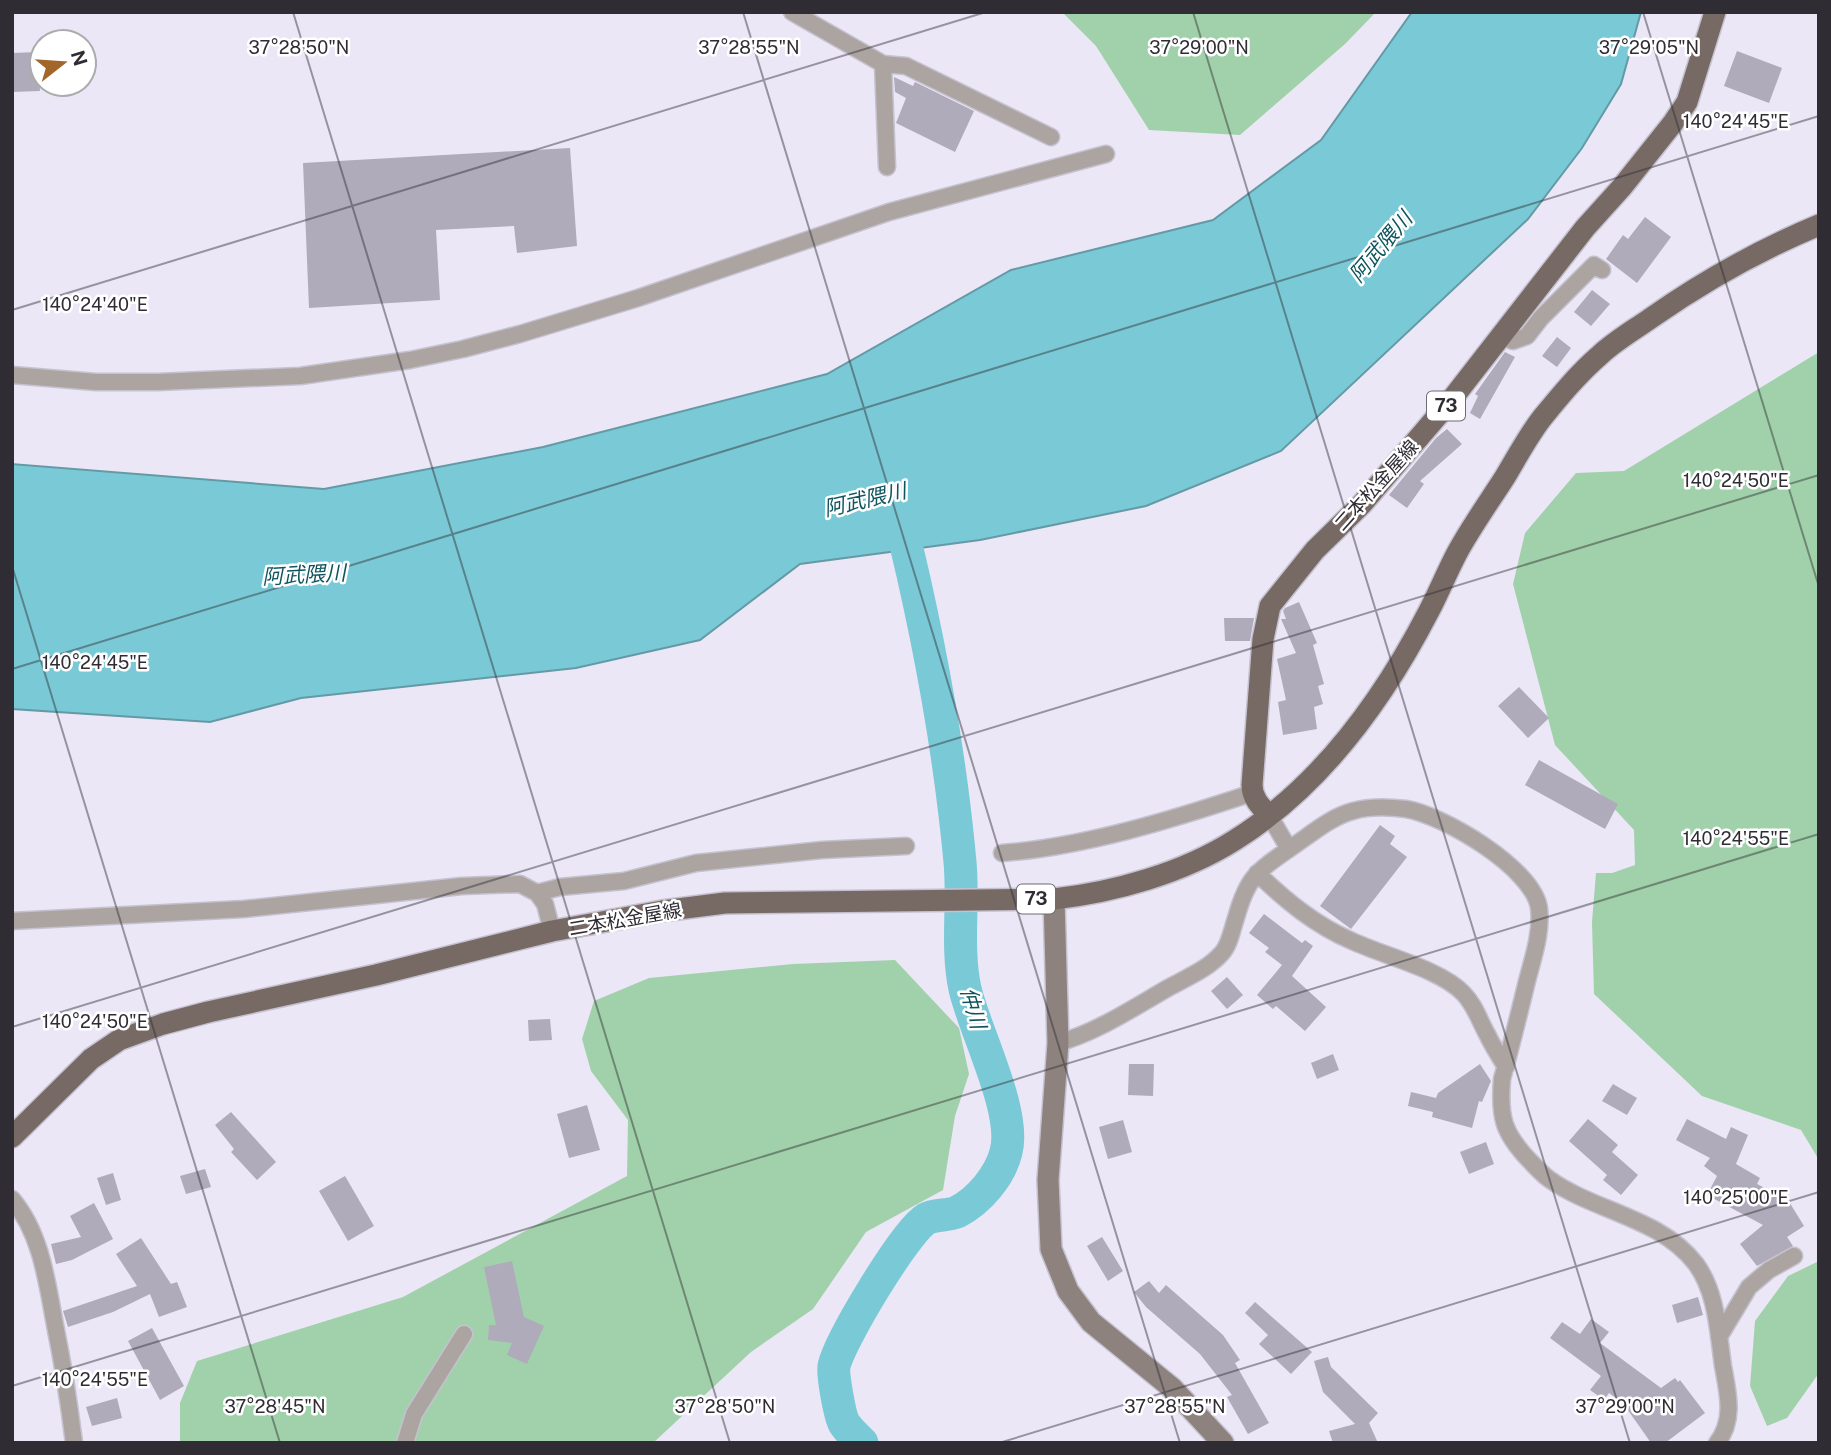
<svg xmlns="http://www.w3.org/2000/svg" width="1831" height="1455" font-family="'Public Sans','Noto Sans JP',sans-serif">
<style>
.green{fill:#a1d1ab}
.water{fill:#7ac9d6;stroke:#649aa5;stroke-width:2}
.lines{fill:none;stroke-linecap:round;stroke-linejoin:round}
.river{stroke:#7ac9d6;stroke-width:33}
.building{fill:#afabba}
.street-casing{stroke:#c5c2d0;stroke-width:19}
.secondary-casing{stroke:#c5c2d0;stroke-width:24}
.primary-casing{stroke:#c5c2d0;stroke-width:24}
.street{stroke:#aca4a1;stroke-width:16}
.secondary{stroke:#8d827e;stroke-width:21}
.primary{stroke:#776a65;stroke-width:21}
.ticks{fill:none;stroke:#2f2d33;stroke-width:2;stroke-opacity:0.45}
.labels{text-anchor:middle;stroke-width:5;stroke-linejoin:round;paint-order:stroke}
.shield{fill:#fff;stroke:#6d6c70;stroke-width:2}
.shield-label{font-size:18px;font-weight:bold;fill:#2f2d33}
.street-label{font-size:19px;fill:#2f2d33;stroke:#fff}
.water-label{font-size:21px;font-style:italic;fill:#0f545e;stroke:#fff}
.ticks-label{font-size:18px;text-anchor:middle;fill:#2f2d33;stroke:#fff;stroke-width:5;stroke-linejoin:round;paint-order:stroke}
</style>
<rect width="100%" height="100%" fill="#ebe7f7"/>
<!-- green -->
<path class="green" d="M1062 12H1376L1345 44 1240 135 1149 130 1096 46Z
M1819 352V1160L1801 1130 1702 1096 1594 994 1592 922 1596 873H1612L1635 865 1634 830 1555 745 1513 584 1525 533 1576 473 1624 471Z
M895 960 959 1028 969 1074 955 1116 943 1190 866 1232 813 1309 751 1352 653 1443H180V1403L197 1361 403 1297 627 1176 628 1120 591 1071 582 1039 594 1001 649 978 793 964Z
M1819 1261V1373L1787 1418 1767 1426 1750 1386 1755 1321 1788 1276Z"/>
<!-- water -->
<path class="water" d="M1412 12H1641L1621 84 1582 148 1528 219 1281 451 1146 506 980 540 800 564 700 640 576 668 301 698 210 722 12 709V464L324 489 543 447 827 374 1011 270 1213 220 1321 140Z"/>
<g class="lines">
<!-- river -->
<path class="river" d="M862 1443C856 1437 848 1430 844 1423 840 1416 832 1373 834 1366 840 1340 905 1232 926 1219 935 1214 948 1216 957 1212 979 1201 1000 1176 1006 1152 1017 1112 975 1032 965 989 956 947 964 904 960 862 949 743 926 623 897 508"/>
</g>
<!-- building -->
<path class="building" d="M1737 51 1782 68 1769 103 1724 86Z
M38 52 40 91 12 92V53Z
M894 77 913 86 915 82 974 111 955 152 896 123 906 98 895 92Z
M570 148 577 246 517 253 514 226 436 230 440 300 309 308 303 163Z
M1645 217 1671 237 1637 283 1606 259 1623 235 1628 239Z
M1592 290 1610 304 1591 326 1574 312Z
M1557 337 1571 348 1557 367 1542 356Z
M1505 352 1515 357 1480 419 1470 413 1478 396 1475 394Z
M1447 429 1462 444 1420 481 1424 484 1407 508 1389 495 1436 438Z
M1299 602 1317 643 1313 645 1324 684 1318 686 1323 704 1314 707 1317 729 1283 735 1278 702 1286 700 1277 659 1296 653 1281 619H1286L1283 611 1285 608Z
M1224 618H1254L1250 641H1225Z
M1519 687 1549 718 1528 738 1498 706Z
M1539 760 1618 804 1605 829 1525 785Z
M1380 825 1395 836 1390 844 1407 857 1351 929 1320 906Z
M1264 914 1302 943 1305 940 1313 946 1292 976 1326 1007 1305 1031 1276 1006 1273 1009 1257 995 1282 965 1265 952 1269 948 1249 933Z
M1227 977 1243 995 1227 1009 1211 991Z
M550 1019 552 1040 529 1041 528 1020Z
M1333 1054 1339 1070 1317 1079 1311 1063Z
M1129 1064H1154L1153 1096 1128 1095Z
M1480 1064 1491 1081 1482 1102 1479 1101 1472 1128 1432 1117 1433 1112 1408 1106 1411 1092 1436 1098 1438 1093Z
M1613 1084 1637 1098 1627 1115 1602 1101Z
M587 1105 600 1150 569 1158 557 1114Z
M231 1112 276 1162 257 1180 231 1152 234 1149 215 1125Z
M1588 1119 1618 1145 1612 1152 1638 1175 1621 1195 1603 1180 1607 1175 1569 1141Z
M1687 1119 1726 1139 1731 1127 1748 1135 1736 1164 1760 1178 1757 1184 1788 1200 1804 1226 1787 1237 1793 1246 1757 1266 1740 1244 1763 1225 1707 1195 1717 1176 1704 1166 1710 1158 1676 1140Z
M1123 1120 1132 1152 1108 1159 1099 1127Z
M1486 1142 1494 1164 1469 1174 1460 1152Z
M205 1169 211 1187 186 1194 180 1176Z
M113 1173 121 1200 106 1205 97 1178Z
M345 1176 374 1226 348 1241 319 1191Z
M94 1203 113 1239 72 1260 56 1264 51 1244 81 1237 70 1216Z
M1102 1237 1123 1271 1108 1281 1087 1246Z
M141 1238 171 1284 177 1282 187 1307 159 1317 150 1294 113 1312 68 1327 63 1311 137 1286 116 1254Z
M512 1261 524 1317 544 1326 527 1364 507 1355 512 1343 488 1340 489 1325H496L484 1267Z
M1149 1281 1159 1293 1166 1285 1223 1335 1240 1360 1235 1363 1269 1423 1248 1434 1227 1397 1232 1395 1200 1354 1146 1307 1134 1292Z
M1698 1297 1703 1315 1677 1323 1672 1305Z
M1255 1302 1312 1352 1291 1374 1259 1344 1268 1335 1245 1313Z
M1591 1319 1609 1332 1600 1343 1661 1388 1675 1378 1678 1382 1680 1380 1705 1413 1665 1443H1651L1623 1403 1609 1393 1604 1400 1590 1390 1601 1376 1550 1338 1562 1322 1580 1334Z
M152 1328 184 1386 160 1400 128 1341Z
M1328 1357 1331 1367 1378 1413 1369 1423 1378 1443H1333L1329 1431 1355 1424 1323 1392 1314 1361Z
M117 1398 122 1418 92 1426 86 1407Z"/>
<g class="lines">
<!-- street casing -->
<g class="street-casing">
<path id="street" d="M792 12 883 64 887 167
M883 64 906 66 1051 137
M1501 336 1513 341 1527 336 1541 318 1594 265 1602 270
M12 375 96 382H158L300 376 410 360 463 349 520 334 638 298 889 212 1106 154
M1289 849C1309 836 1330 817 1353 811 1370 806 1390 807 1406 809 1443 815 1533 868 1539 908 1542 932 1533 958 1527 981 1519 1014 1511 1047 1502 1079 1499 1117 1503 1133 1530 1161 1536 1167 1542 1174 1549 1179 1595 1212 1660 1217 1696 1264 1717 1293 1718 1332 1723 1366 1728 1393 1735 1420 1717 1443
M1002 853C1084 847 1174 819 1252 793
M1257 873C1286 901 1315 925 1352 941 1384 956 1440 969 1463 993 1475 1005 1479 1020 1487 1034 1492 1045 1499 1056 1506 1067
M537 893 560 887 624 881 696 863 822 850 906 846
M12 921 244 909 462 886 520 884 537 893 545 904 552 931
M1058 1043C1097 1032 1133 1008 1168 988 1186 978 1208 969 1222 953 1230 944 1232 929 1236 918 1247 878 1256 872 1289 849L1269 815
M12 1199C41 1233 47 1282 55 1325 63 1364 69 1403 74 1443
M1719 1337 1749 1287 1769 1270 1794 1256
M405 1443 414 1414 464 1334"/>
</g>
<!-- secondary casing -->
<g class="secondary-casing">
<path id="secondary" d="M1054 899 1058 1043 1048 1180 1051 1249 1068 1291 1091 1322 1172 1388 1223 1443"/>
</g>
<!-- primary casing -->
<g class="primary-casing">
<path id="primary" d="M1269 815C1260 806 1252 798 1252 785L1263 639 1270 606 1315 550 1362 504 1452 399 1585 228 1622 187 1673 123 1687 102 1715 12
M12 1137 91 1059 119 1040 163 1024 208 1012 376 975 552 931 662 911 725 903 1054 899C1115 892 1183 873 1235 840 1321 786 1383 700 1429 611 1439 592 1447 572 1457 553 1471 527 1489 502 1505 477 1517 457 1528 436 1542 418 1560 396 1578 374 1600 355 1615 341 1634 330 1651 318 1704 281 1759 250 1819 225"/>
</g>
<!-- street -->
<use href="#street" class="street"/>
<!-- secondary -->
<use href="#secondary" class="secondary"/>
<!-- primary -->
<use href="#primary" class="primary"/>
</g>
<!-- ticks -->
<path class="ticks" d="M293 12 730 1443M743 12 1180 1443M1193 12 1630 1443M1643 12 1819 587M12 310 986 12M12 566 280 1443M12 669 1819 116M12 1027 1819 475M12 1386 1819 834M999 1443 1819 1192"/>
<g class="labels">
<!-- shield labels -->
<g class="shield">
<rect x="1427" y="391.5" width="38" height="29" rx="5"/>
<rect x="1017" y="884.5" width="38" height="29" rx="5"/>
</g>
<g class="shield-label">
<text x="1446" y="412">73</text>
<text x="1036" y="905">73</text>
</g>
<!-- street labels -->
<g class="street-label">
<text transform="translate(1376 485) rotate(-48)" y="7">二本松金屋線</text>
<text transform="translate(625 919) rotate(-10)" y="7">二本松金屋線</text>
</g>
<!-- water labels -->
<g class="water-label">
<text transform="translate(1381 247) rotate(-50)" y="7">阿武隈川</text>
<text transform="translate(865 500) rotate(-13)" y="7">阿武隈川</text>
<text transform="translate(304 575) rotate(-3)" y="7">阿武隈川</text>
<text transform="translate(973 1008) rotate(74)" y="7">仲川</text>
</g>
</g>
<g class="ticks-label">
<text x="299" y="54">37°28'50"N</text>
<text x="749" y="54">37°28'55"N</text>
<text x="1199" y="54">37°29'00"N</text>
<text x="1649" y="54">37°29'05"N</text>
<text x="1736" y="128">140°24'45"E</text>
<text x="95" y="311">140°24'40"E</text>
<text x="1736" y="487">140°24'50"E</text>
<text x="95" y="669">140°24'45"E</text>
<text x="1736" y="845">140°24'55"E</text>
<text x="95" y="1028">140°24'50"E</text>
<text x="1736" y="1204">140°25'00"E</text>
<text x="95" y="1386">140°24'55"E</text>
<text x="275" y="1413">37°28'45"N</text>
<text x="725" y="1413">37°28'50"N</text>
<text x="1175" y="1413">37°28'55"N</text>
<text x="1625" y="1413">37°29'00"N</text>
</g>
<!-- border -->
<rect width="1831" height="1455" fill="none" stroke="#2f2d33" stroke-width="28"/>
<!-- north arrow -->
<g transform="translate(63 63) rotate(73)"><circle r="33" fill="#ffffff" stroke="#acabad" stroke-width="2"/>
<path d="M0-5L12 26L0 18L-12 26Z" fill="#a3662a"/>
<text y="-10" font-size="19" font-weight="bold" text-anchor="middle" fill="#2f2d33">N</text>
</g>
</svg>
